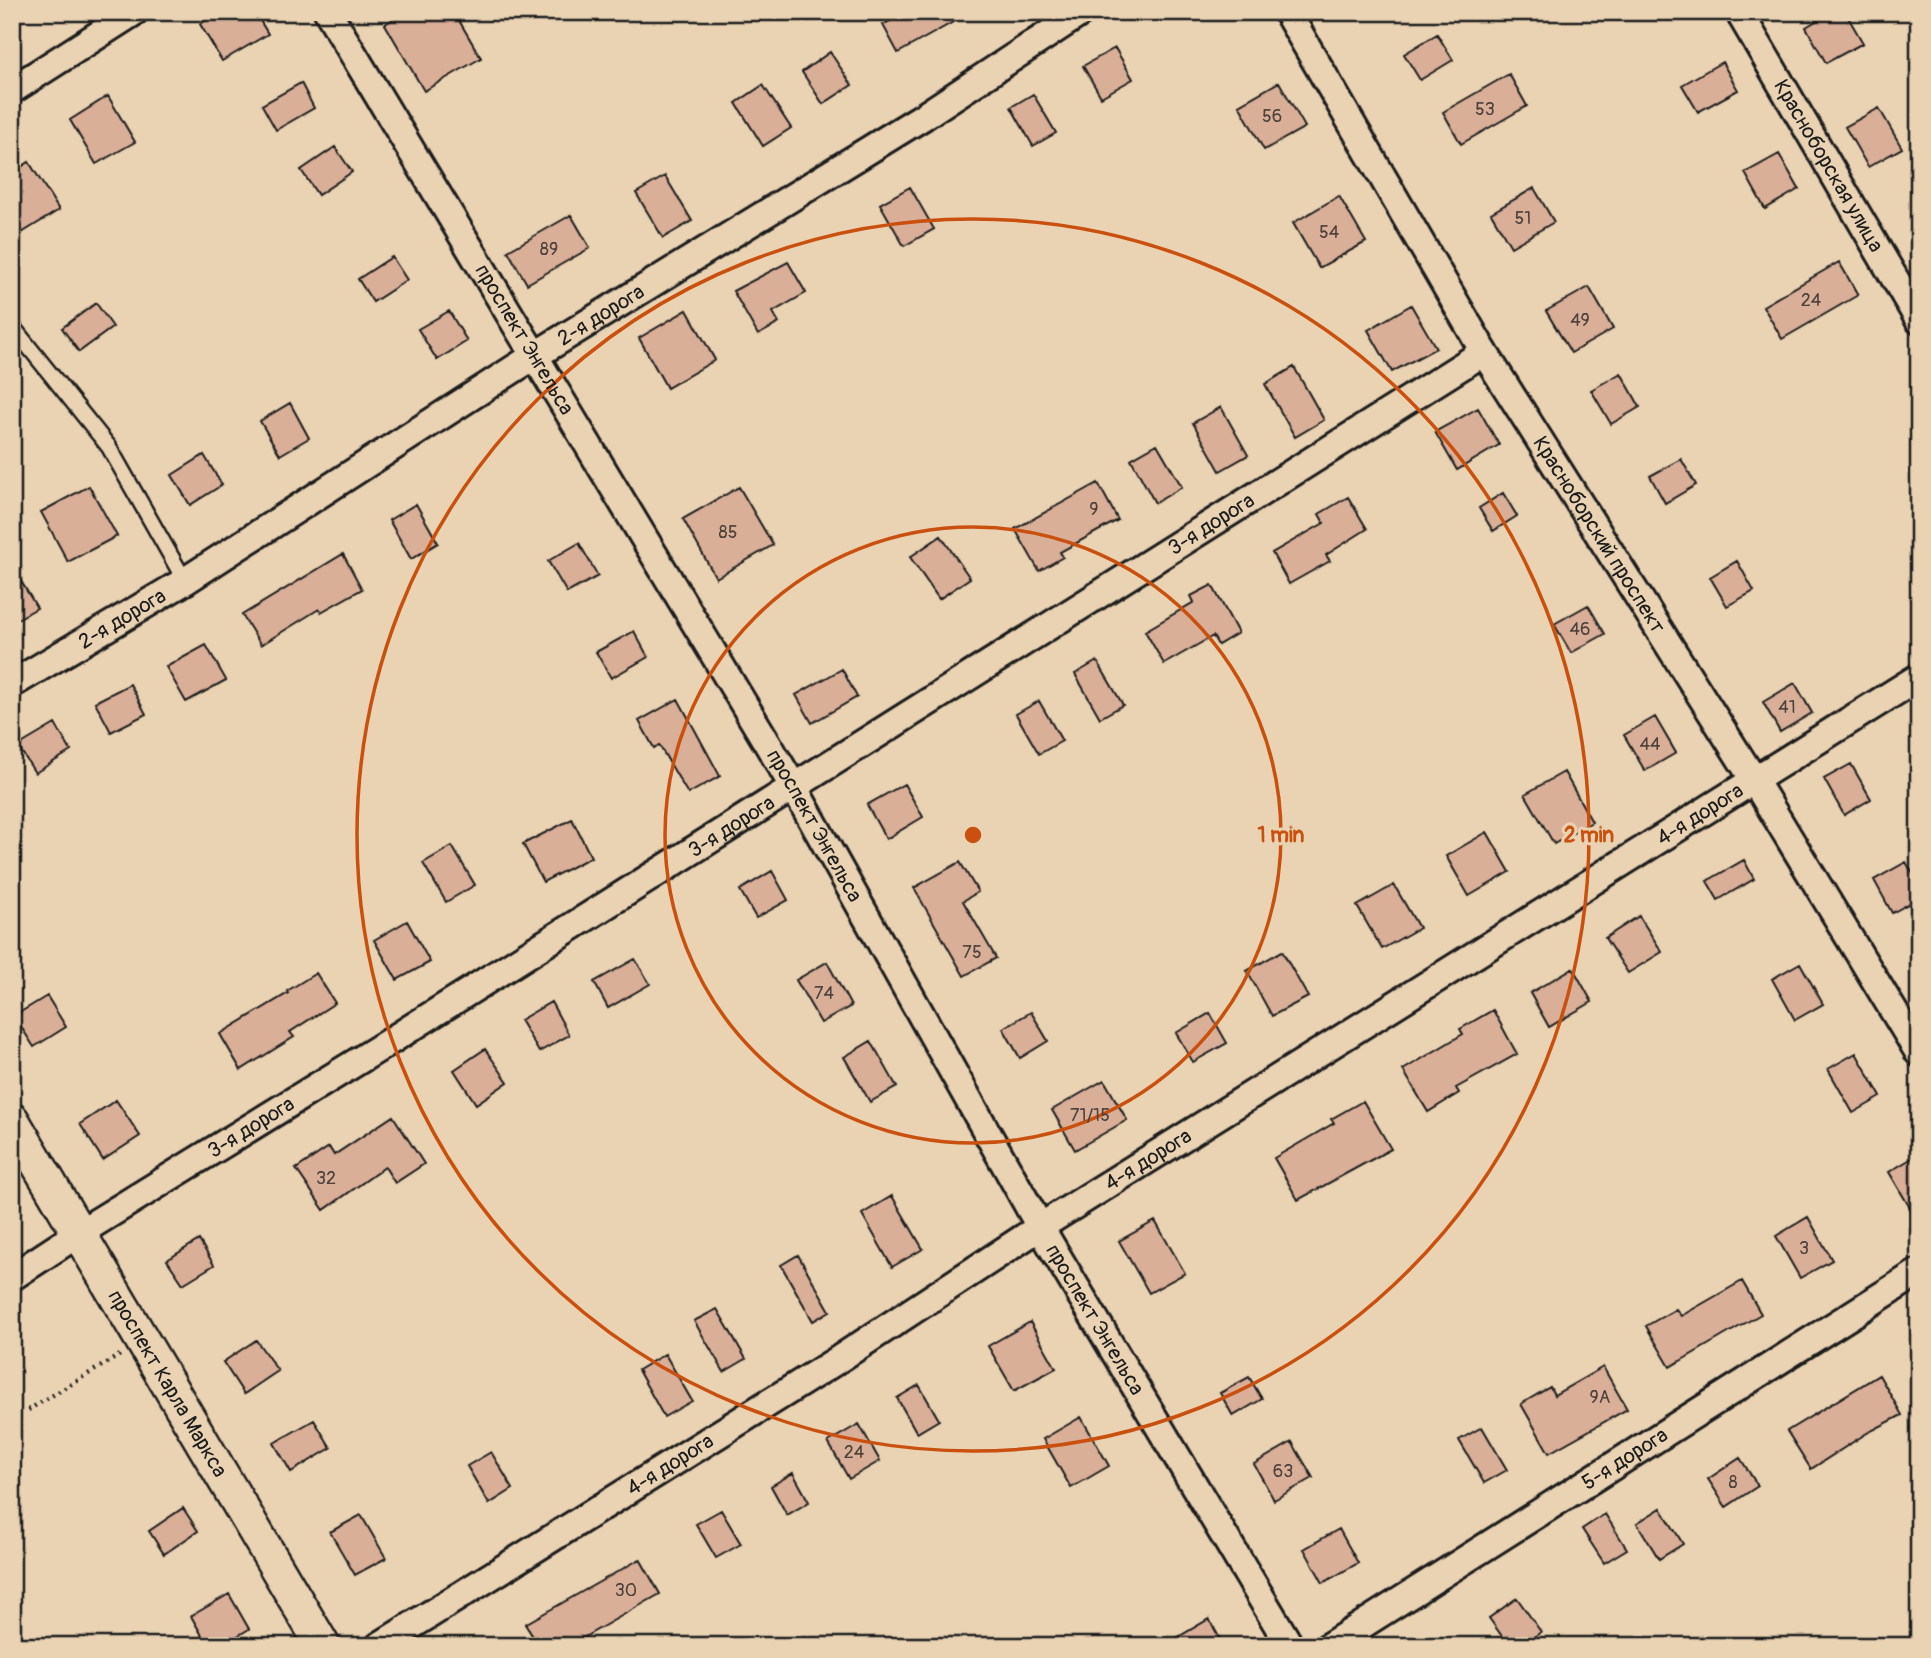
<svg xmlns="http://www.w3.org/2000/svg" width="1931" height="1658" font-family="Pangolin,sans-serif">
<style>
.building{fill:#daaf97;stroke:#1c1c1c;stroke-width:2}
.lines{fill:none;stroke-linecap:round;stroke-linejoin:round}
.service-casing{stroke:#1c1c1c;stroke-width:19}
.minor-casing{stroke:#1c1c1c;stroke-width:32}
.tertiary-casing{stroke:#1c1c1c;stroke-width:38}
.path{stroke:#1c1c1c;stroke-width:4.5;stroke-dasharray:2 5;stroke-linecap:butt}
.service{stroke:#e9d3b2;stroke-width:14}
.minor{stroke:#e9d3b2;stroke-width:26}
.tertiary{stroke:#e9d3b2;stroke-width:33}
.ring{fill:none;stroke:#c9500e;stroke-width:3.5}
.labels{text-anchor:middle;stroke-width:6;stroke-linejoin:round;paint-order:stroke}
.number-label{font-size:18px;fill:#4c413b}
.street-label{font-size:21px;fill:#1c1c1c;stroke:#e9d3b2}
.centre{fill:#c9500e;stroke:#e9d3b2;stroke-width:3.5}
.ring-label{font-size:21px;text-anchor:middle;font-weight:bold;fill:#c9500e;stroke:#e9d3b2;stroke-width:6;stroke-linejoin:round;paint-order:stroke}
</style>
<rect width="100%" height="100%" fill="#e9d3b2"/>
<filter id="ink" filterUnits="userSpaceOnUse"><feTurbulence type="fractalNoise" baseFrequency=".0143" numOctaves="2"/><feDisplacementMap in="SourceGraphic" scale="14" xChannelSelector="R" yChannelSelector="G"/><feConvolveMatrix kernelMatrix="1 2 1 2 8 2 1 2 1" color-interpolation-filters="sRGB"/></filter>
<g filter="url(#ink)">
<!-- building -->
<path class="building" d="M220 12H255L268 34 222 61 200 24Z
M405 12H454L481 58 424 91 385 24Z
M906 12H971L898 53 883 25Z
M1831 12H1845L1863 43 1826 63 1806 27Z
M1437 34 1453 60 1420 80 1404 54Z
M1115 48 1133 79 1101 97 1083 66Z
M830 52 852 85 823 104 802 72Z
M1722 62 1738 90 1698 112 1682 85Z
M1509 74 1527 106 1461 144 1443 112Z
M1279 82 1305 127 1264 150 1239 105Z
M301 83 314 108 276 130 262 105Z
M763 85 791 128 763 146 736 103Z
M1033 94 1056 133 1033 146 1011 107Z
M108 96 135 142 96 164 70 120Z
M1879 108 1902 148 1868 167 1845 127Z
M335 147 352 172 318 195 301 170Z
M1779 154 1799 189 1765 209 1745 173Z
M29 162 59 210 12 239V173Z
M665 176 692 221 663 238 636 193Z
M910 187 934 229 904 246 880 204Z
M1534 188 1554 222 1511 247 1491 213Z
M1339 196 1366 242 1319 268 1293 223Z
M571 215 590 248 527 284 508 251Z
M392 257 407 280 373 302 358 279Z
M788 262 806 293 773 312 779 323 758 335 733 291Z
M1839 262 1858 295 1782 339 1763 306Z
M1589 287 1613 329 1571 353 1546 311Z
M96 303 113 327 79 352 62 328Z
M1411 305 1436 348 1392 372 1368 330Z
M687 310 715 360 667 388 639 338Z
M449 311 467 341 437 360 418 329Z
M1294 367 1324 420 1295 437 1265 384Z
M1621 373 1640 407 1611 424 1591 390Z
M290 403 309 438 280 455 260 421Z
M1221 407 1248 455 1220 471 1193 423Z
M1478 408 1499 445 1457 470 1435 432Z
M1157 444 1182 487 1155 503 1131 459Z
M204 455 222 485 190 505 172 475Z
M1681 459 1696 485 1665 503 1650 476Z
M1098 483 1118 520 1060 552 1063 557 1039 571 1015 529Z
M89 486 117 536 68 562 41 512Z
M739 487 773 545 716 578 683 519Z
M1503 493 1517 516 1493 531 1479 508Z
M1348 497 1367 529 1326 555 1330 561 1289 584 1272 553 1324 523 1319 514Z
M416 504 438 543 411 559 389 520Z
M941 536 970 578 939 599 910 557Z
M579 543 598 576 567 593 548 561Z
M343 554 362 589 321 612 319 609 261 645 242 615Z
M1737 561 1754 591 1727 606 1710 577Z
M12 566 37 608 12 622Z
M1212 585 1238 633 1218 645 1213 636 1164 664 1145 631 1194 602 1191 596Z
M1588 605 1605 634 1571 653 1554 624Z
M634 631 648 657 611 678 596 652Z
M206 645 226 680 186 702 166 667Z
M1097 661 1123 705 1100 718 1075 674Z
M842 669 857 697 812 723 796 695Z
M1795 683 1812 713 1780 732 1763 702Z
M130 684 146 714 111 732 95 702Z
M678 699 720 776 688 794 659 745 654 748 639 721Z
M1039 701 1062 741 1039 754 1016 714Z
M1655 717 1676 753 1645 771 1624 735Z
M55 724 71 751 35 773 18 746Z
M1851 764 1871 799 1844 815 1824 779Z
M1564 772 1592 822 1554 844 1525 794Z
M904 784 923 817 886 839 867 805Z
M572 819 591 857 543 882 523 844Z
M1487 832 1510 872 1469 896 1446 856Z
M452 846 475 885 446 902 423 863Z
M1744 860 1754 879 1718 900 1707 881Z
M960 862 978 892 963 901 996 958 964 976 914 888Z
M1906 862 1919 884V898L1892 913 1874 880Z
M772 871 788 900 756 918 740 890Z
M1394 885 1419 928 1382 949 1357 906Z
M1639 916 1662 952 1628 973 1605 938Z
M407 921 430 962 397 980 374 940Z
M1282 951 1308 997 1272 1016 1247 971Z
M635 959 650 984 608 1008 594 982Z
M827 962 851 1006 821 1023 796 980Z
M1800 963 1823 1004 1795 1020 1772 979Z
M1573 968 1592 1002 1549 1027 1530 993Z
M316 973 335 1003 290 1032 294 1037 241 1070 220 1034 288 993 287 991Z
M47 996 66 1027 34 1047 14 1016Z
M551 1002 569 1035 539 1052 520 1020Z
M1493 1010 1517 1054 1456 1088 1459 1093 1428 1112 1403 1070 1463 1034 1460 1029Z
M1031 1012 1048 1041 1020 1058 1003 1028Z
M1210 1013 1227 1043 1193 1062 1176 1033Z
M871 1041 897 1087 870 1102 844 1057Z
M485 1049 508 1082 476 1104 454 1070Z
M1856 1053 1881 1097 1853 1113 1828 1069Z
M1104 1080 1127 1120 1075 1150 1052 1110Z
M116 1100 140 1136 103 1160 80 1124Z
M1363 1101 1391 1149 1298 1200 1274 1158 1334 1123 1331 1119Z
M393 1116 424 1164 395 1183 385 1167 324 1210 296 1169 329 1147 334 1155Z
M1919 1154V1223L1889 1172Z
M892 1196 923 1249 892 1267 862 1214Z
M1808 1217 1832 1260 1800 1278 1776 1236Z
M1155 1221 1185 1273 1149 1293 1119 1241Z
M199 1240 214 1265 183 1284 167 1260Z
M798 1255 830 1311 813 1321 781 1265Z
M1742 1281 1761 1314 1670 1367 1646 1326 1676 1309 1681 1316Z
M717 1309 746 1359 724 1372 694 1321Z
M1030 1322 1056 1368 1014 1391 988 1346Z
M256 1340 278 1371 244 1394 223 1362Z
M665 1354 692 1401 664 1417 638 1370Z
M1603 1367 1627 1409 1549 1453 1521 1404 1550 1387 1554 1395Z
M1879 1375 1902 1415 1867 1433 1811 1469 1787 1431Z
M1249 1377 1262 1399 1233 1416 1220 1393Z
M919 1385 939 1420 917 1433 897 1398Z
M1081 1417 1109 1466 1071 1488 1043 1439Z
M314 1420 331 1448 291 1472 274 1443Z
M859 1424 880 1461 849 1479 828 1442Z
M1482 1427 1507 1470 1484 1483 1459 1440Z
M1292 1442 1313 1478 1274 1500 1254 1464Z
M491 1452 513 1489 489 1504 467 1466Z
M1740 1458 1758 1486 1726 1507 1708 1479Z
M793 1473 809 1502 787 1515 771 1486Z
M183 1508 198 1531 164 1554 149 1531Z
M1661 1508 1683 1544 1659 1559 1637 1523Z
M721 1510 741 1544 716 1558 696 1524Z
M1605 1514 1627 1549 1604 1563 1582 1529Z
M361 1515 386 1558 355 1575 330 1532Z
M1339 1529 1358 1563 1323 1583 1304 1549Z
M640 1559 660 1594 581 1639 586 1646H539L525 1624Z
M229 1594 249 1629 221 1646H208L191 1616Z
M1517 1598 1541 1632 1521 1646H1509L1489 1618Z
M1209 1619 1224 1646H1163Z"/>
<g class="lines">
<!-- service casing -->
<g class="service-casing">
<path id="service" d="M12 326 109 447 185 581"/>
</g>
<!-- minor casing -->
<g class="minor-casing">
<g id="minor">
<path id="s1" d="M328 12 793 786 1040 1227 1290 1646"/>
<path id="s2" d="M1287 12 1484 352 1754 780 1919 1053"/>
<path id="s3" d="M1739 12 1919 320"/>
<path d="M12 90 134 12"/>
<path id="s4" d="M12 684 185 581 534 356 924 116 1082 12"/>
<path id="s5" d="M12 1277 79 1233 376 1050 1484 352"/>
<path id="s6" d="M379 1646 836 1361 1040 1227 1919 677"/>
<path id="s7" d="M1329 1646 1919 1272"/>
</g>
</g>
<!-- tertiary casing -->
<g class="tertiary-casing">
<g id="tertiary">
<path id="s8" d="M12 1120 323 1646"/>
</g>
</g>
<!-- path -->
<path class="path" d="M28 1410 120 1355"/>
<!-- service -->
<use href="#service" class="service"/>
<!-- minor -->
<use href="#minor" class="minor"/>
<!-- tertiary -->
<use href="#tertiary" class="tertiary"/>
</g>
</g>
<!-- distance rings -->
<g class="ring">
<circle cx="973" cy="835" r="308"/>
<circle cx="973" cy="835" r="616"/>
</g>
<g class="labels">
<!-- number labels -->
<g class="number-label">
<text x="1485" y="115">53</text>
<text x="1272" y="122">56</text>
<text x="1523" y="224">51</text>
<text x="1329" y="238">54</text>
<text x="549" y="255">89</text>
<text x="1811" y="306">24</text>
<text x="1580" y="326">49</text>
<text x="1094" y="515">9</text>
<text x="728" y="538">85</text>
<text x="1580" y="635">46</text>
<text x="1787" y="713">41</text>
<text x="1650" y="750">44</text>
<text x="972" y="958">75</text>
<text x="824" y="999">74</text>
<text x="1090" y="1121">71/15</text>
<text x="326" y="1184">32</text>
<text x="1804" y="1254">3</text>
<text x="1600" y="1403">9А</text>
<text x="854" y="1458">24</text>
<text x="1283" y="1477">63</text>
<text x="1733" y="1488">8</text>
<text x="626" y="1596">30</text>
</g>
<!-- street labels -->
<g class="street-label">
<text dy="7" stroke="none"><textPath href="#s3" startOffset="178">Красноборская улица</textPath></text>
<text dy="7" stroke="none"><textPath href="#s4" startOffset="695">2-я дорога</textPath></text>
<text dy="7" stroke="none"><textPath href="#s1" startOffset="382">проспект Энгельса</textPath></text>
<text dy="7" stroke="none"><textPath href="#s5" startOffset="1416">3-я дорога</textPath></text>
<text dy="7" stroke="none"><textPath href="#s2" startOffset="609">Красноборский проспект</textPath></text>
<text dy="7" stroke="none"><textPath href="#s4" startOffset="128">2-я дорога</textPath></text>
<text dy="7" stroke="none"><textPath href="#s6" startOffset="1561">4-я дорога</textPath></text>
<text dy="7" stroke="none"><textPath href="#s5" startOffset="849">3-я дорога</textPath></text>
<text dy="7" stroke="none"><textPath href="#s1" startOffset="948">проспект Энгельса</textPath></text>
<text dy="7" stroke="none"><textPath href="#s5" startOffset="282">3-я дорога</textPath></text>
<text dy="7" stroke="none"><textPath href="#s6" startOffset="910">4-я дорога</textPath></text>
<text dy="7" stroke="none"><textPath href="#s1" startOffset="1516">проспект Энгельса</textPath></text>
<text dy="7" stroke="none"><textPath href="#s8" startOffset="306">проспект Карла Маркса</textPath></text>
<text dy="7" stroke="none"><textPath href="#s7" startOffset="350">5-я дорога</textPath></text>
<text dy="7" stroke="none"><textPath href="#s6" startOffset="343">4-я дорога</textPath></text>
</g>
</g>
<circle cx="973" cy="835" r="10" class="centre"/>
<g class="ring-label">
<text x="1281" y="842">1 min</text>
<text x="1589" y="842">2 min</text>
</g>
<!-- margin -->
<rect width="1931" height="1658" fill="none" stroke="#e9d3b2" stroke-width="42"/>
<rect x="21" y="21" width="1889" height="1616" fill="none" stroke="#1c1c1c" stroke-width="2.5" filter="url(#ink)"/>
</svg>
